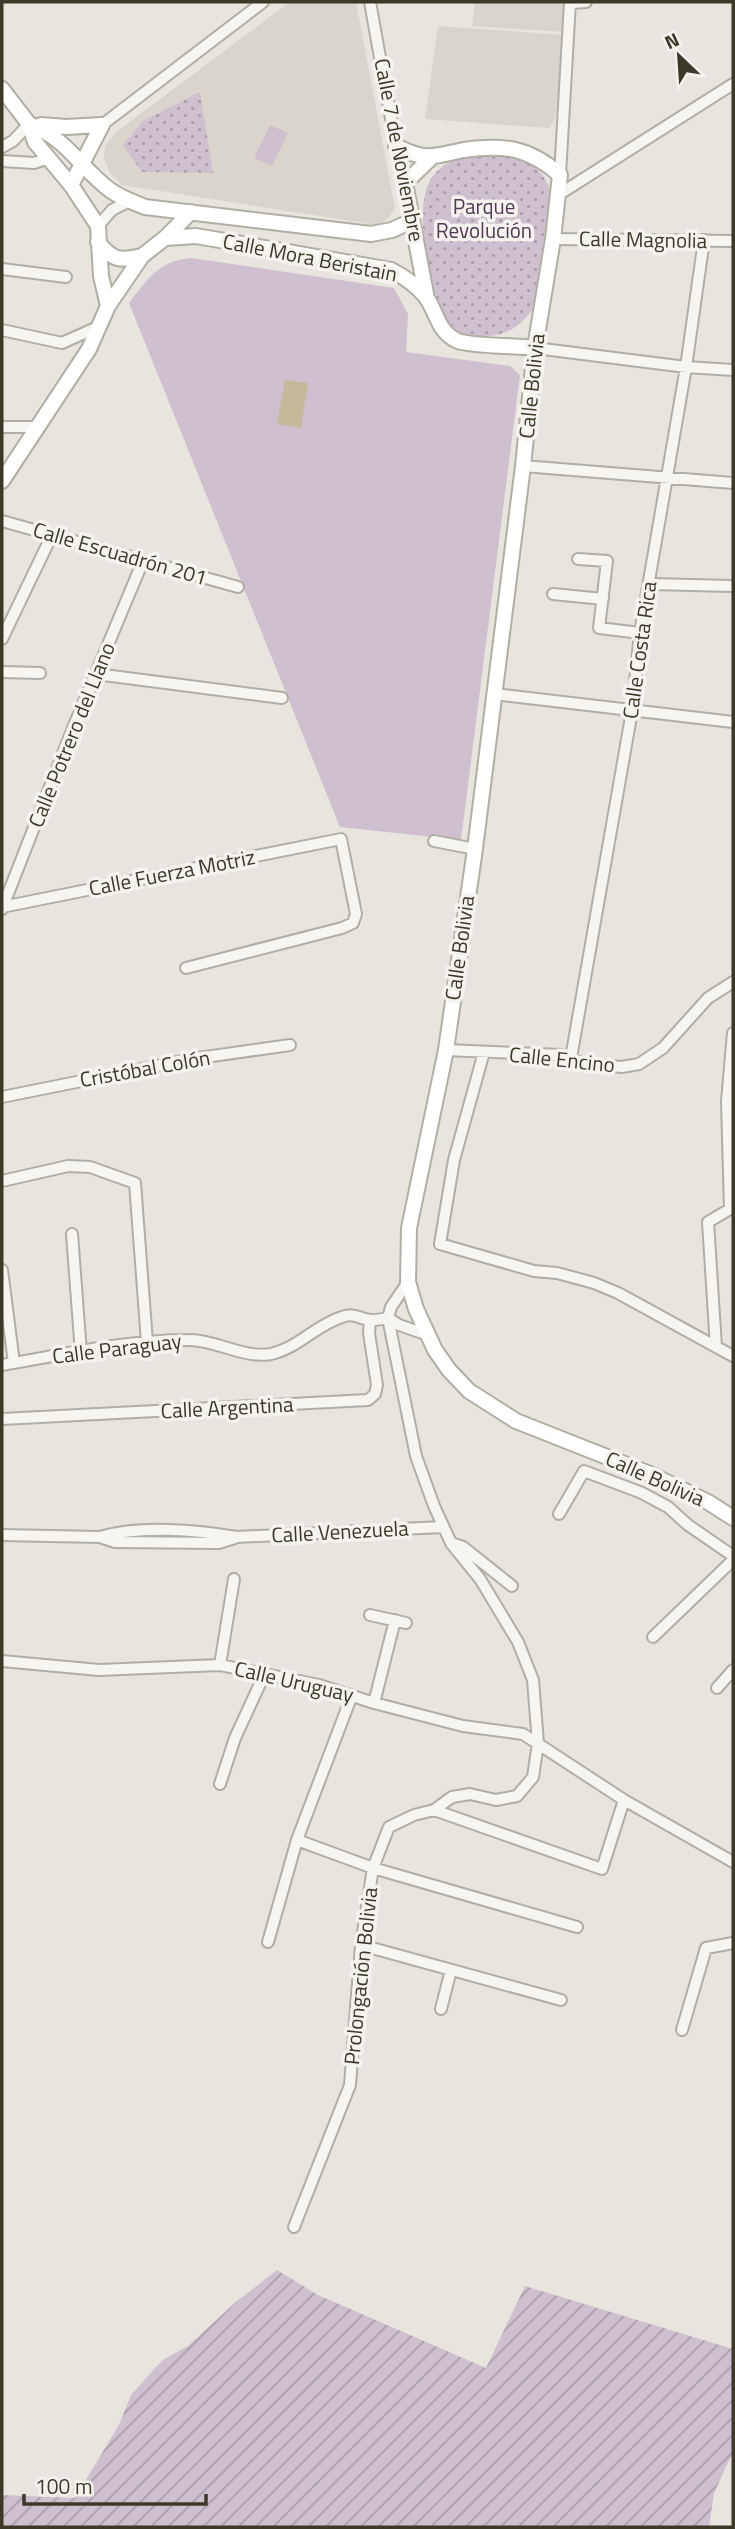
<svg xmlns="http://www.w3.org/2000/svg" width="735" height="2529" font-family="'Titillium Web',sans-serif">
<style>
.built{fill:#d9d5cd}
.grass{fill:#cfc0d0}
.park{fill:url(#park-dots)}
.garden{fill:url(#garden-furrows)}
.water{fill:#c5b89b}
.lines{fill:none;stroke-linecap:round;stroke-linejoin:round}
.street-casing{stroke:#b1aea4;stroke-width:14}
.secondary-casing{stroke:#b1aea4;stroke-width:18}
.street{stroke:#f6f5f1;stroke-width:10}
.secondary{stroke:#fff;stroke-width:14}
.labels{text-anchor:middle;stroke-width:7;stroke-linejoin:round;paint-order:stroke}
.street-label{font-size:21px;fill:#3d3928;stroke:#f5f3ee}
.park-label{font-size:21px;fill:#573758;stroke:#f5f3ee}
</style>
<defs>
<pattern id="park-dots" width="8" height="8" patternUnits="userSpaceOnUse" patternTransform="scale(1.75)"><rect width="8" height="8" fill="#cfc0d0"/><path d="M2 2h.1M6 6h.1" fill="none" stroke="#a99da9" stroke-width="1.8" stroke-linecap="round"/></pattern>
<pattern id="garden-furrows" width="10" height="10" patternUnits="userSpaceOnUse" patternTransform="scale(1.75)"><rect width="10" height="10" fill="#cfc0d0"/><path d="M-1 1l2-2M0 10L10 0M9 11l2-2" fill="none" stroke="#a99da9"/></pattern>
</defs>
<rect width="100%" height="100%" fill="#e7e5de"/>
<!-- built -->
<path class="built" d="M290 2H356L395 208 387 220 377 225 122 185 110 173 104 158 105 146 116 132Z
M475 2H563L564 32 472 26Z
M438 26 564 35 555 119 549 128 425 119Z"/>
<!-- grass -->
<path class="grass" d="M270 125 288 133 272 166 254 158Z
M191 258 394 288 408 314 406 352 510 366 520 375 461 840 340 827 129 303C148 279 158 261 191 258Z"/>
<!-- park -->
<path class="park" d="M200 92 213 173 142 172 123 145 143 121Z
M488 154C519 157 540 160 551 192L533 309C521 325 510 334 489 336 476 338 464 337 454 328 429 305 412 207 431 179 444 159 466 156 488 154Z"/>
<!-- garden -->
<path class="garden" d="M277 2270 318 2295 486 2368 525 2286 733 2349V2452L714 2493 709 2527H2V2495L75 2498 119 2425 131 2395 156 2367 163 2360 188 2346 236 2302Z"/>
<!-- water -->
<path class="water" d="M285 380 308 383 301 428 277 424Z"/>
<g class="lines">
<!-- street casing -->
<g class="street-casing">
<path id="street" d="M370 2 396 146 405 183
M570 3 586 2
M102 125 263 2
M2 147 13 141 29 124
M2 161 34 163 49 158
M560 175 570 2
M558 195 733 84
M98 226 112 210 129 201
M553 239 733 241
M2 269 66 277
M2 330 62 343 100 326
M535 348 686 367 733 370
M2 427H37
M523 466 733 483
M2 521 238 587
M578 559 607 561 599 628 640 633
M649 584 733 586
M553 594 603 599
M2 639 52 535
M2 672 40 673
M96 674 282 698
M494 694 733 722
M434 841 475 849
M2 907 341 839 356 914 353 923 342 928 186 968
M2 909 73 728 143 561
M446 1050 561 1055 586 1064 622 1067 639 1064 663 1048 708 998 733 982
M484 1052 454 1160 440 1244 534 1271 557 1273 594 1283 618 1293 733 1356
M571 1058 632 711 640 633 686 367 704 240
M2 1097 191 1059 290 1045
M2 1181 68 1166 90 1167 135 1183 147 1342
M72 1234 81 1353
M2 1270 14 1363
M716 1347 708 1222 730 1209 727 1101 733 1033
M2 1365C62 1355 126 1340 187 1340 215 1339 243 1359 271 1354 298 1348 316 1325 342 1317 356 1312 360 1320 372 1320 378 1320 383 1319 388 1318L399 1325 428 1335
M2 1419 368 1400 375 1394 377 1385 369 1333 370 1320
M559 1514 584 1471 642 1493 668 1507 688 1525 733 1556
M2 1535 100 1537 115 1542 219 1543 235 1538
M100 1537C140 1525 197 1530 237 1537L442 1527
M454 1544 463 1547 512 1586
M370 1615 406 1623
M653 1637 733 1560
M2 1661 99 1670 220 1665 319 1685 374 1703 463 1726 523 1734 624 1800 733 1862
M220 1665 234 1579
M717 1688 733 1670
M374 1703 395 1620
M220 1784 235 1738 265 1673
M434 1810 602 1869 624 1800
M297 1840 373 1868 577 1927
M268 1942 297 1840 352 1695
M361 1945 561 2000
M441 2009 451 1970
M682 2030 706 1948 733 1943
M294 2227 350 2085 361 1945 373 1868 389 1827 414 1815 434 1810 452 1797 470 1794 496 1800 517 1796 533 1777 538 1743 533 1680 518 1642 480 1579 451 1543 434 1506 416 1456 388 1318 391 1307 408 1282"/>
</g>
<!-- secondary casing -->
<g class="secondary-casing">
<path id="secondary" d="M2 89 29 124 35 142 71 185 98 226 101 276 108 306
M29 124C68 139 80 168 110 190 121 198 133 202 145 207L371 234 392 230 412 221
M41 125 66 127 102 125
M396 146C426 162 433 156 464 150 504 144 530 148 560 175L553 239 535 348 523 466 475 849 446 1050 409 1228 408 1282 416 1309 435 1350 449 1370 469 1391 516 1421 650 1474 708 1502 733 1518
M71 185 102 125
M165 238 196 236 391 270C405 277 416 285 426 297 437 312 438 333 458 341 470 346 519 346 535 348
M98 242C113 261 120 261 142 256
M427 299 405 183 431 158
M2 481 89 349 108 306 142 256 165 238 191 212"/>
</g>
<!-- street -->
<use href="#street" class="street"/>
<!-- secondary -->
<use href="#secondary" class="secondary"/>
</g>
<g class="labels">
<!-- street labels -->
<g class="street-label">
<text transform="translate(399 150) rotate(79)" y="7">Calle 7 de Noviembre</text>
<text transform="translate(643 240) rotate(1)" y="7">Calle Magnolia</text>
<text transform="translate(310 258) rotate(11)" y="7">Calle Mora Beristain</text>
<text transform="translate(532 386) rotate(-84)" y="7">Calle Bolivia</text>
<text transform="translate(120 554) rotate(16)" y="7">Calle Escuadrón 201</text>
<text transform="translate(640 650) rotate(-82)" y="7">Calle Costa Rica</text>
<text transform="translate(72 735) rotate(-68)" y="7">Calle Potrero del Llano</text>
<text transform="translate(172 873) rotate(-11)" y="7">Calle Fuerza Motriz</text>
<text transform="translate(460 948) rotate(-82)" y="7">Calle Bolivia</text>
<text transform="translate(562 1060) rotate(6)" y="7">Calle Encino</text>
<text transform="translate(145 1069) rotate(-10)" y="7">Cristóbal Colón</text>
<text transform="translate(117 1349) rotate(-7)" y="7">Calle Paraguay</text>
<text transform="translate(227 1408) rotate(-3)" y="7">Calle Argentina</text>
<text transform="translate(655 1479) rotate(24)" y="7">Calle Bolivia</text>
<text transform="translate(340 1532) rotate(-3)" y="7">Calle Venezuela</text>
<text transform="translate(294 1682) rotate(13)" y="7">Calle Uruguay</text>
<text transform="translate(361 1976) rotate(-84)" y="7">Prolongación Bolivia</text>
</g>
<!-- park labels -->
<g class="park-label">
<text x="484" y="214">Parque<tspan x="484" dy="24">Revolución</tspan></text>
</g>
</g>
<!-- border -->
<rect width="735" height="2529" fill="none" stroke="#3d3928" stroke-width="7"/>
<!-- north arrow -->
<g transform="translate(679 56) rotate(335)" stroke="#f5f3ee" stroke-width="5" paint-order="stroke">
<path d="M0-5L12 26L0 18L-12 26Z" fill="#3d3928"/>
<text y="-10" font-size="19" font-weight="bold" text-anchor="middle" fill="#3d3928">N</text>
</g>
<!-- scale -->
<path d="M24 2494v10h182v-10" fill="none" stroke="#3d3928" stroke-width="3.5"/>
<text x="35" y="2494" font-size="21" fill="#3d3928" stroke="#f5f3ee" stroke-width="5" paint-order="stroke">100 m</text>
</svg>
